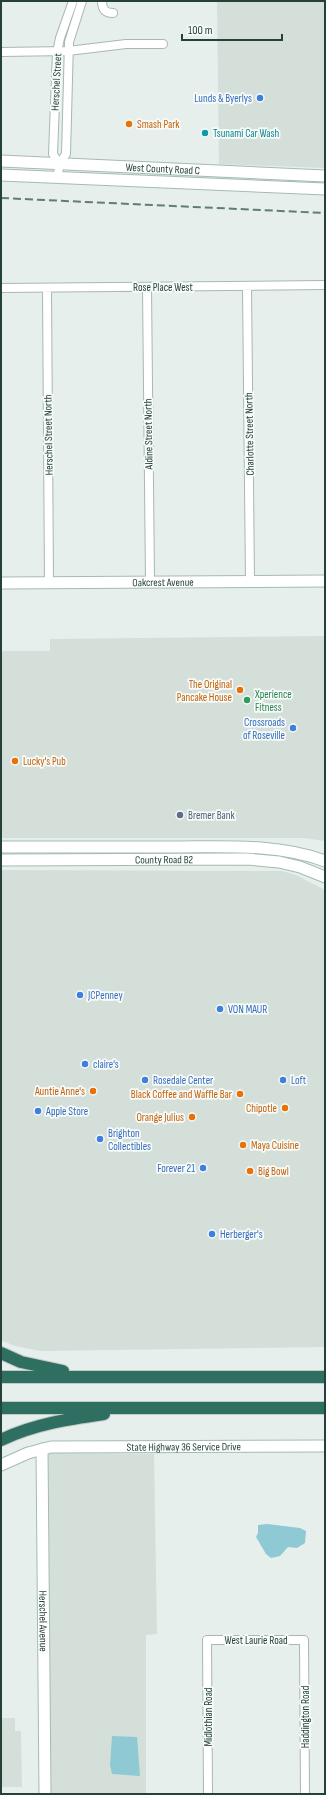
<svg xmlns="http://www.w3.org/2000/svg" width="326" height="1795" font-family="'Sofia Sans Condensed',sans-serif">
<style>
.built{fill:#d4dfda}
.water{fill:#8ec9d4}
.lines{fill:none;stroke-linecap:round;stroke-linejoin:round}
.street-casing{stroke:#a8b8b2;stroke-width:10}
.secondary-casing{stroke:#a4bbb3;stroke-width:13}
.highway-casing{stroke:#c2cac8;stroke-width:14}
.street{stroke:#fff;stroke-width:8}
.secondary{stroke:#fff;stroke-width:11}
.highway{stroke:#2f6f62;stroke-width:12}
.rail{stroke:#5f7d75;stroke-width:2;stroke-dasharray:8 4;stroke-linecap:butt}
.shop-dot{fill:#3f7fe0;stroke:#f7fbf9;stroke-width:1.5}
.food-dot{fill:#e8710a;stroke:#f7fbf9;stroke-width:1.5}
.culture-dot{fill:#0f9aa8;stroke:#f7fbf9;stroke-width:1.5}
.leisure-dot{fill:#2e9e5b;stroke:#f7fbf9;stroke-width:1.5}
.service-dot{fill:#5c6f8a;stroke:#f7fbf9;stroke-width:1.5}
.labels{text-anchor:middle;stroke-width:3.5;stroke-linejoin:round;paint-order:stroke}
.street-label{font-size:11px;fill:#24423a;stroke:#f7fbf9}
.shop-label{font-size:11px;fill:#366cbe;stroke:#f7fbf9;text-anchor:start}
.food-label{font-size:11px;fill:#c56008;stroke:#f7fbf9;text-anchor:end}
.culture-label{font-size:11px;fill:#0d838f;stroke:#f7fbf9;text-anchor:start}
.leisure-label{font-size:11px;fill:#27864d;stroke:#f7fbf9;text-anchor:start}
.service-label{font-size:11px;fill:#4e5e75;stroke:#f7fbf9;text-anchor:start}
</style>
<rect width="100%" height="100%" fill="#e6efeb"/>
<!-- built -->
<path class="built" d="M217 1H325V168L219 164Z
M325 636V841L303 838H1V651H50V639Z
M1 870 282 871 296 875 325 890V1347L40 1351 15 1346 1 1340Z
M52 1453 154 1454 157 1634 146 1635V1794H51L47 1455Z
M1 1718H15V1731H21L22 1787H1Z"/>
<!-- water -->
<path class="water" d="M267 1524 300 1528 306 1531 305 1543 297 1548 288 1547 280 1556 271 1558 266 1554 256 1537 258 1533V1525Z
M112 1736 137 1737 140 1776 112 1774 110 1765Z"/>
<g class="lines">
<!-- street casing -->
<g class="street-casing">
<path id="street" d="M102 1C102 9 105 13 113 13
M1 52 68 51 126 44H163
M59 164 53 154 57 52 60 38 73 1
M58 177 59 164 66 154 69 42 82 1
M247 286 250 582
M147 287 150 582
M1 288 325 285
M47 288 49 583
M208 1794 207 1640H304L305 1794"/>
</g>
<!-- secondary casing -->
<g class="secondary-casing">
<g id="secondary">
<path id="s1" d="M1 161 325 176"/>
<path d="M1 175 325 189"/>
<path id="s2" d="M1 583 325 581"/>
<path d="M1 847C58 847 115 847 171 847 222 847 277 843 325 861"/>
<path id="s3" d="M1 860 247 859 279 862 300 867 325 877"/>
<path id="s4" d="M42 1449 45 1794"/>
<path id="s5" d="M1 1465 28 1453 51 1447 325 1446"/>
</g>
</g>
<!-- highway casing -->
<g class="highway-casing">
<path id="highway" d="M1 1353 21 1362 63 1371
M1 1377H325
M1 1408H325
M1 1440C34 1424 69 1419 104 1414"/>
</g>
<!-- street -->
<use href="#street" class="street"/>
<!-- secondary -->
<use href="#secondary" class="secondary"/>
<!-- highway -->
<use href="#highway" class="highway"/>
<!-- rail -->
<path class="rail" d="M1 198 325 213"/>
</g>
<!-- markers -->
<g class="shop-dot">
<circle cx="260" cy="98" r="4"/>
<circle cx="293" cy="728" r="4"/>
<circle cx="80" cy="995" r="4"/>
<circle cx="220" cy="1009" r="4"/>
<circle cx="85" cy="1064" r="4"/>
<circle cx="145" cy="1080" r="4"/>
<circle cx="283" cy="1080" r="4"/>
<circle cx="38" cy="1111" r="4"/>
<circle cx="100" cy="1139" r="4"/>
<circle cx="203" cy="1168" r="4"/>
<circle cx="212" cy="1234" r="4"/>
</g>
<g class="food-dot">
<circle cx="129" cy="124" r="4"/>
<circle cx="240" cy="690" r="4"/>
<circle cx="15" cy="761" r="4"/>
<circle cx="93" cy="1091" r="4"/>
<circle cx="240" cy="1094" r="4"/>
<circle cx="285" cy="1108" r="4"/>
<circle cx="192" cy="1117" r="4"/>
<circle cx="243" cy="1145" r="4"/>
<circle cx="250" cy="1171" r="4"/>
</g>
<circle class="culture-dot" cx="205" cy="133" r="4"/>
<circle class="leisure-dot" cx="247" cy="700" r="4"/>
<circle class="service-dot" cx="180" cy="815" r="4"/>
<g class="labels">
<!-- street labels -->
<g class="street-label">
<text transform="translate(56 82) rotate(-87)" y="4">Herschel Street</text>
<text dy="4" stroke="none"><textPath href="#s1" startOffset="162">West County Road C</textPath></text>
<text x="163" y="291">Rose Place West</text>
<text transform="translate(148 434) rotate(-91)" y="4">Aldine Street North</text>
<text transform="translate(249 434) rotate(-91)" y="4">Charlotte Street North</text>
<text transform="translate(48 435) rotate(-91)" y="4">Herschel Street North</text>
<text dy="4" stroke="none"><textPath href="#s2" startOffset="162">Oakcrest Avenue</textPath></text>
<text dy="4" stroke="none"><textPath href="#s3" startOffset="163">County Road B2</textPath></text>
<text dy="4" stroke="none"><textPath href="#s5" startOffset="186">State Highway 36 Service Drive</textPath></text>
<text dy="4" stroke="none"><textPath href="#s4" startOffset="172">Herschel Avenue</textPath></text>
<text x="256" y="1644">West Laurie Road</text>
<text transform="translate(208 1717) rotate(-90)" y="4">Midlothian Road</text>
<text transform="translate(305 1717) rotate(-90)" y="4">Haddington Road</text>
</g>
<!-- shop labels -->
<g class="shop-label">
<text x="252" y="102" text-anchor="end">Lunds &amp; Byerlys</text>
<text x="285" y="726" text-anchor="end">Crossroads<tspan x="285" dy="13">of Roseville</tspan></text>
<text x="88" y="999">JCPenney</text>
<text x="228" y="1013">VON MAUR</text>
<text x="93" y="1068">claire's</text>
<text x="153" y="1084">Rosedale Center</text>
<text x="291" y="1084">Loft</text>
<text x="46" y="1115">Apple Store</text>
<text x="108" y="1137">Brighton<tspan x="108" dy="13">Collectibles</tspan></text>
<text x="195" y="1172" text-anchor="end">Forever 21</text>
<text x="220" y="1238">Herberger's</text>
</g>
<!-- food labels -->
<g class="food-label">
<text x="137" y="128" text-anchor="start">Smash Park</text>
<text x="232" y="688">The Original<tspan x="232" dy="13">Pancake House</tspan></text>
<text x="23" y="765" text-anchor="start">Lucky's Pub</text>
<text x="85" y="1095">Auntie Anne's</text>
<text x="232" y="1098">Black Coffee and Waffle Bar</text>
<text x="277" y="1112">Chipotle</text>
<text x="184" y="1121">Orange Julius</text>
<text x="251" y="1149" text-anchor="start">Maya Cuisine</text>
<text x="258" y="1175" text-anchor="start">Big Bowl</text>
</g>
<!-- culture labels -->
<g class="culture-label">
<text x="213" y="137">Tsunami Car Wash</text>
</g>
<!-- leisure labels -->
<g class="leisure-label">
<text x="255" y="698">Xperience<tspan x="255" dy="13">Fitness</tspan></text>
</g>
<!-- service labels -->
<g class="service-label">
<text x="188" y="819">Bremer Bank</text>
</g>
</g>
<!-- border -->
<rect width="326" height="1795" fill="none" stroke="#24423a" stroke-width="4"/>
<!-- scale -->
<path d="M182 34v6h100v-6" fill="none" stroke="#24423a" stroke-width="2"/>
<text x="188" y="34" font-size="12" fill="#24423a" stroke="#f7fbf9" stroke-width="3" paint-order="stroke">100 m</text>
</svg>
